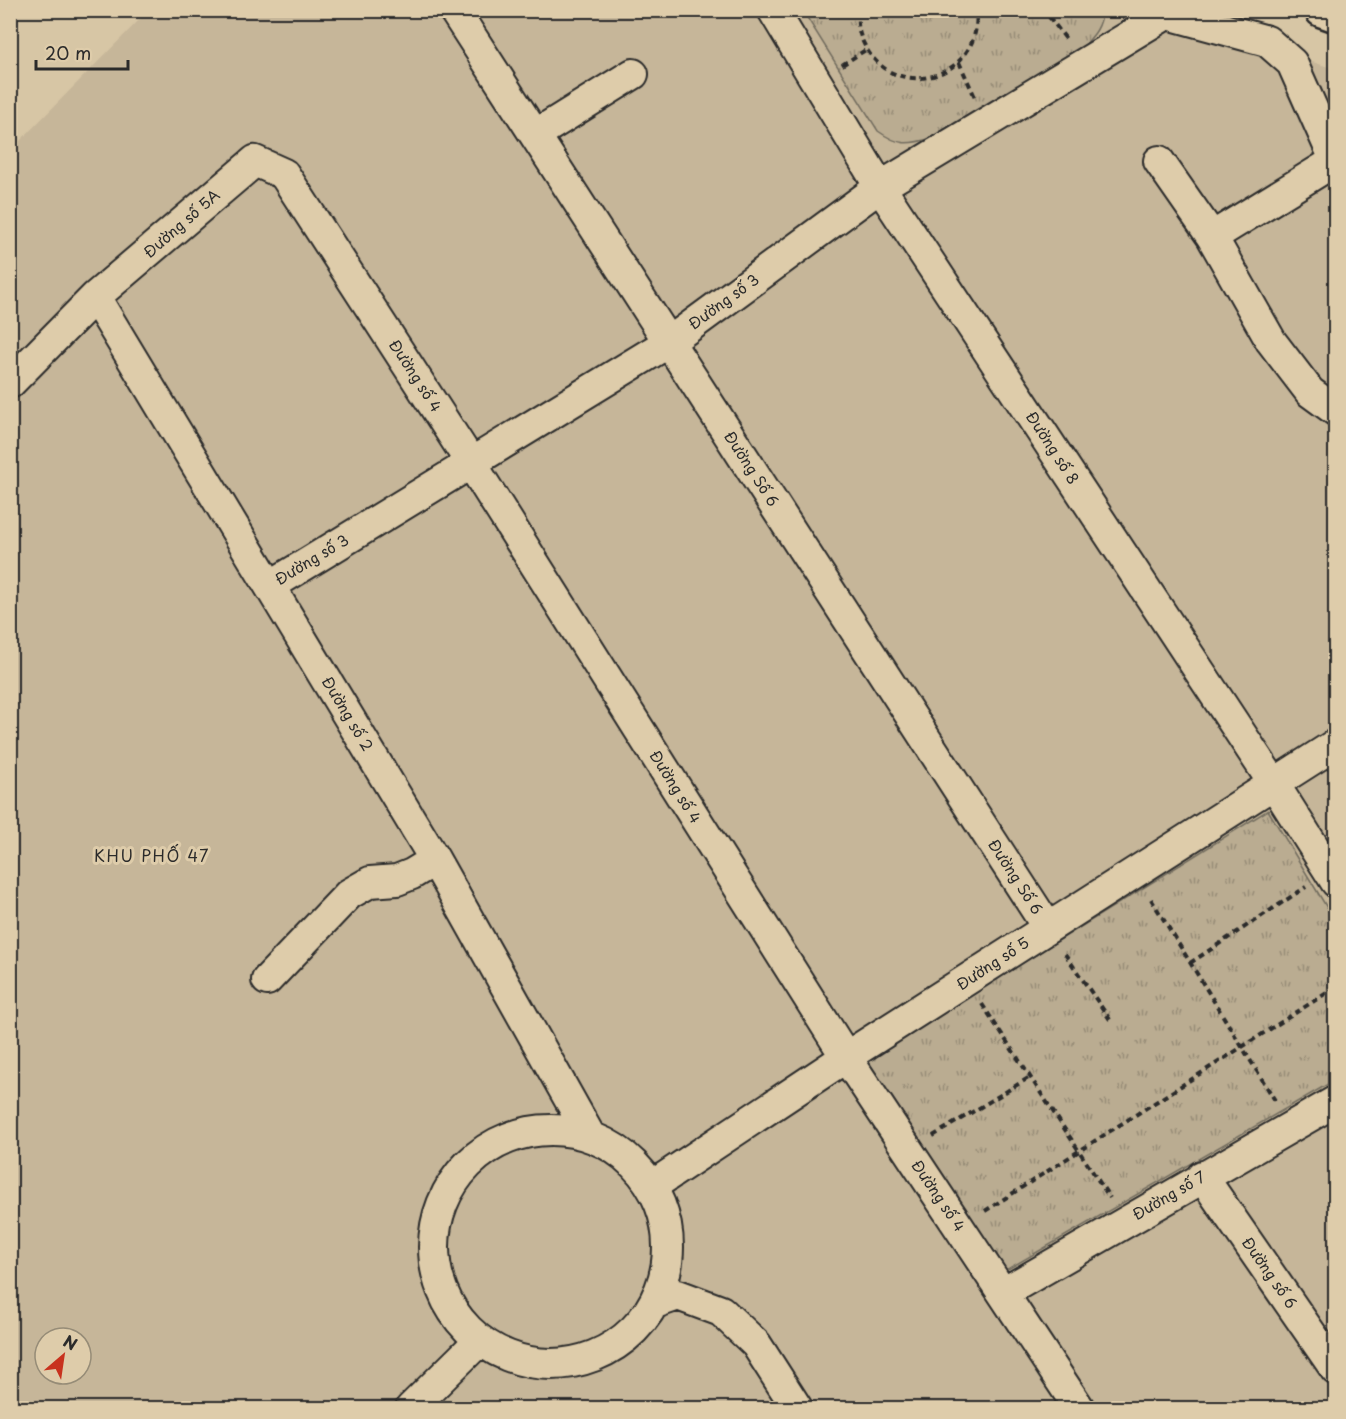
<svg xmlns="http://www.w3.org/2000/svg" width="1346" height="1419" font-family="'Playpen Sans',sans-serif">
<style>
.built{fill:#c6b699;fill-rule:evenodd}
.grass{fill:url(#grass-tufts);stroke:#726c5e;stroke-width:1.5}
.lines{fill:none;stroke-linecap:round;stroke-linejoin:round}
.minor-casing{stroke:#2b2b2b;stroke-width:34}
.major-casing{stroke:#2b2b2b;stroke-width:38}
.path{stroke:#2b2b2b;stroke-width:4;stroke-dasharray:6 4.5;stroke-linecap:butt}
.minor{stroke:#deccaa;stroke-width:30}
.major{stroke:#deccaa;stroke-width:33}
.labels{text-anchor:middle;stroke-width:6;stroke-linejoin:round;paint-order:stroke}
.street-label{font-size:15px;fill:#2b2b2b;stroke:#deccaa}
.neighbourhood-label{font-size:16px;letter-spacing:1.5px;fill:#2b2b2b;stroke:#deccaa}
</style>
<defs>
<pattern id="grass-tufts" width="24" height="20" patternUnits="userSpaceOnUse" patternTransform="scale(1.5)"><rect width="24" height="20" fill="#baac91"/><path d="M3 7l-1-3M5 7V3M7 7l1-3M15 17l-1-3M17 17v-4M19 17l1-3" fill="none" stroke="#978c77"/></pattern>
</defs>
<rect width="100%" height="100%" fill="#d7c6a5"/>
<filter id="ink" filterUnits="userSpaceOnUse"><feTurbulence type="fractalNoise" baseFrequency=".0167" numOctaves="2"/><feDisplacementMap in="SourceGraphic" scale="12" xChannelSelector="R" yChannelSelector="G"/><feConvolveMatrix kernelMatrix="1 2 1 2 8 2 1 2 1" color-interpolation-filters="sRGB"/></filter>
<g filter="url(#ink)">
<!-- built -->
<path class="built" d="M1146 10 1335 69V1408H11V150L148 11ZM45 1338H81V1374H45Z"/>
<!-- grass -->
<path class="grass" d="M803 11H1102C1102 26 1094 35 1084 46L932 138C908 145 899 146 878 131Z
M1268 810 1335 921V1080L1006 1270 866 1061Z"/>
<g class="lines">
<!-- minor casing -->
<g class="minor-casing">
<path id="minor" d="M454 10 1048 928
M773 10 880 187 1274 784 1336 882
M1168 14 1267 41 1292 63 1336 162
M535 135 633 74
M1159 161 1212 237 1271 341 1310 392 1336 411
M1212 237 1335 161
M95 297 435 860 590 1136
M10 383 95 297 255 161 284 174 471 463 846 1057 1079 1408
M270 586 669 342 880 187 1173 10
M267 980 349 894 370 882 397 880 412 874 435 860
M434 1247a117 117 0 1 1 234 0a117 117 0 1 1-234 0Z
M1202 1176 1336 1370
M652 1186 846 1057 1336 744
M1003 1293 1336 1101
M655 1303 678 1295 721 1311 756 1344 797 1408
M411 1408 479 1341"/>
</g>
<!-- major casing -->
<g class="major-casing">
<path id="major" d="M1322 10 1336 15"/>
</g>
<!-- path -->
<path class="path" d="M859 10C856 23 859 35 865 46 896 105 984 77 976 10
M1041 10 1050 18 1066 39
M959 62 975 97
M842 65 867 49
M1151 899 1276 1102
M1065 954 1111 1021
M1190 963 1306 887
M982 1004 1110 1198
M933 1136 1030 1077
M985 1211 1336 987"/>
<!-- minor -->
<use href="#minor" class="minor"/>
<!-- major -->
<use href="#major" class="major"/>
</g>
</g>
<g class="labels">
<!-- street labels -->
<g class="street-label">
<text transform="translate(182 224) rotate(-41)" y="5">Đường số 5A</text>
<text transform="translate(724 302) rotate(-36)" y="5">Đường số 3</text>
<text transform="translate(415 376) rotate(57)" y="5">Đường số 4</text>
<text transform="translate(1052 448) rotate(57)" y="5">Đường số 8</text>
<text transform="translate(751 469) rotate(57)" y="5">Đường Số 6</text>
<text transform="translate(312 560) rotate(-31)" y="5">Đường số 3</text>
<text transform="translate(347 714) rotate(59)" y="5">Đường số 2</text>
<text transform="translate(675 787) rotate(58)" y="5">Đường số 4</text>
<text transform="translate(1015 877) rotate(57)" y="5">Đường Số 6</text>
<text transform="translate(993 964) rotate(-33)" y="5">Đường số 5</text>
<text transform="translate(938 1196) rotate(56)" y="5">Đường số 4</text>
<text transform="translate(1169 1196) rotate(-30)" y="5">Đường số 7</text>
<text transform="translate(1269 1273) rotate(55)" y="5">Đường số 6</text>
</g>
<!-- neighbourhood labels -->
<g class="neighbourhood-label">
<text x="152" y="862">KHU PHỐ 47</text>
</g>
</g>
<!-- margin -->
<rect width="1346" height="1419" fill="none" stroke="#deccaa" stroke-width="36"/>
<rect x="18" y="18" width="1310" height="1383" fill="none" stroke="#2b2b2b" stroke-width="2" filter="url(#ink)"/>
<!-- north arrow -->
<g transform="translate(63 1356) rotate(29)"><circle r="28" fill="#deccaa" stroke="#968c77" stroke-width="1.5"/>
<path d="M0-4.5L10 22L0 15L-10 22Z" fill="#c8321e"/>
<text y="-9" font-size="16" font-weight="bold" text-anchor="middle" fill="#2b2b2b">N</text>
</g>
<!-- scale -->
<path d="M36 60v9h92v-9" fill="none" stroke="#2b2b2b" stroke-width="3"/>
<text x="45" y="60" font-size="18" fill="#2b2b2b" stroke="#deccaa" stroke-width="4.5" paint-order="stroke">20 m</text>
</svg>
